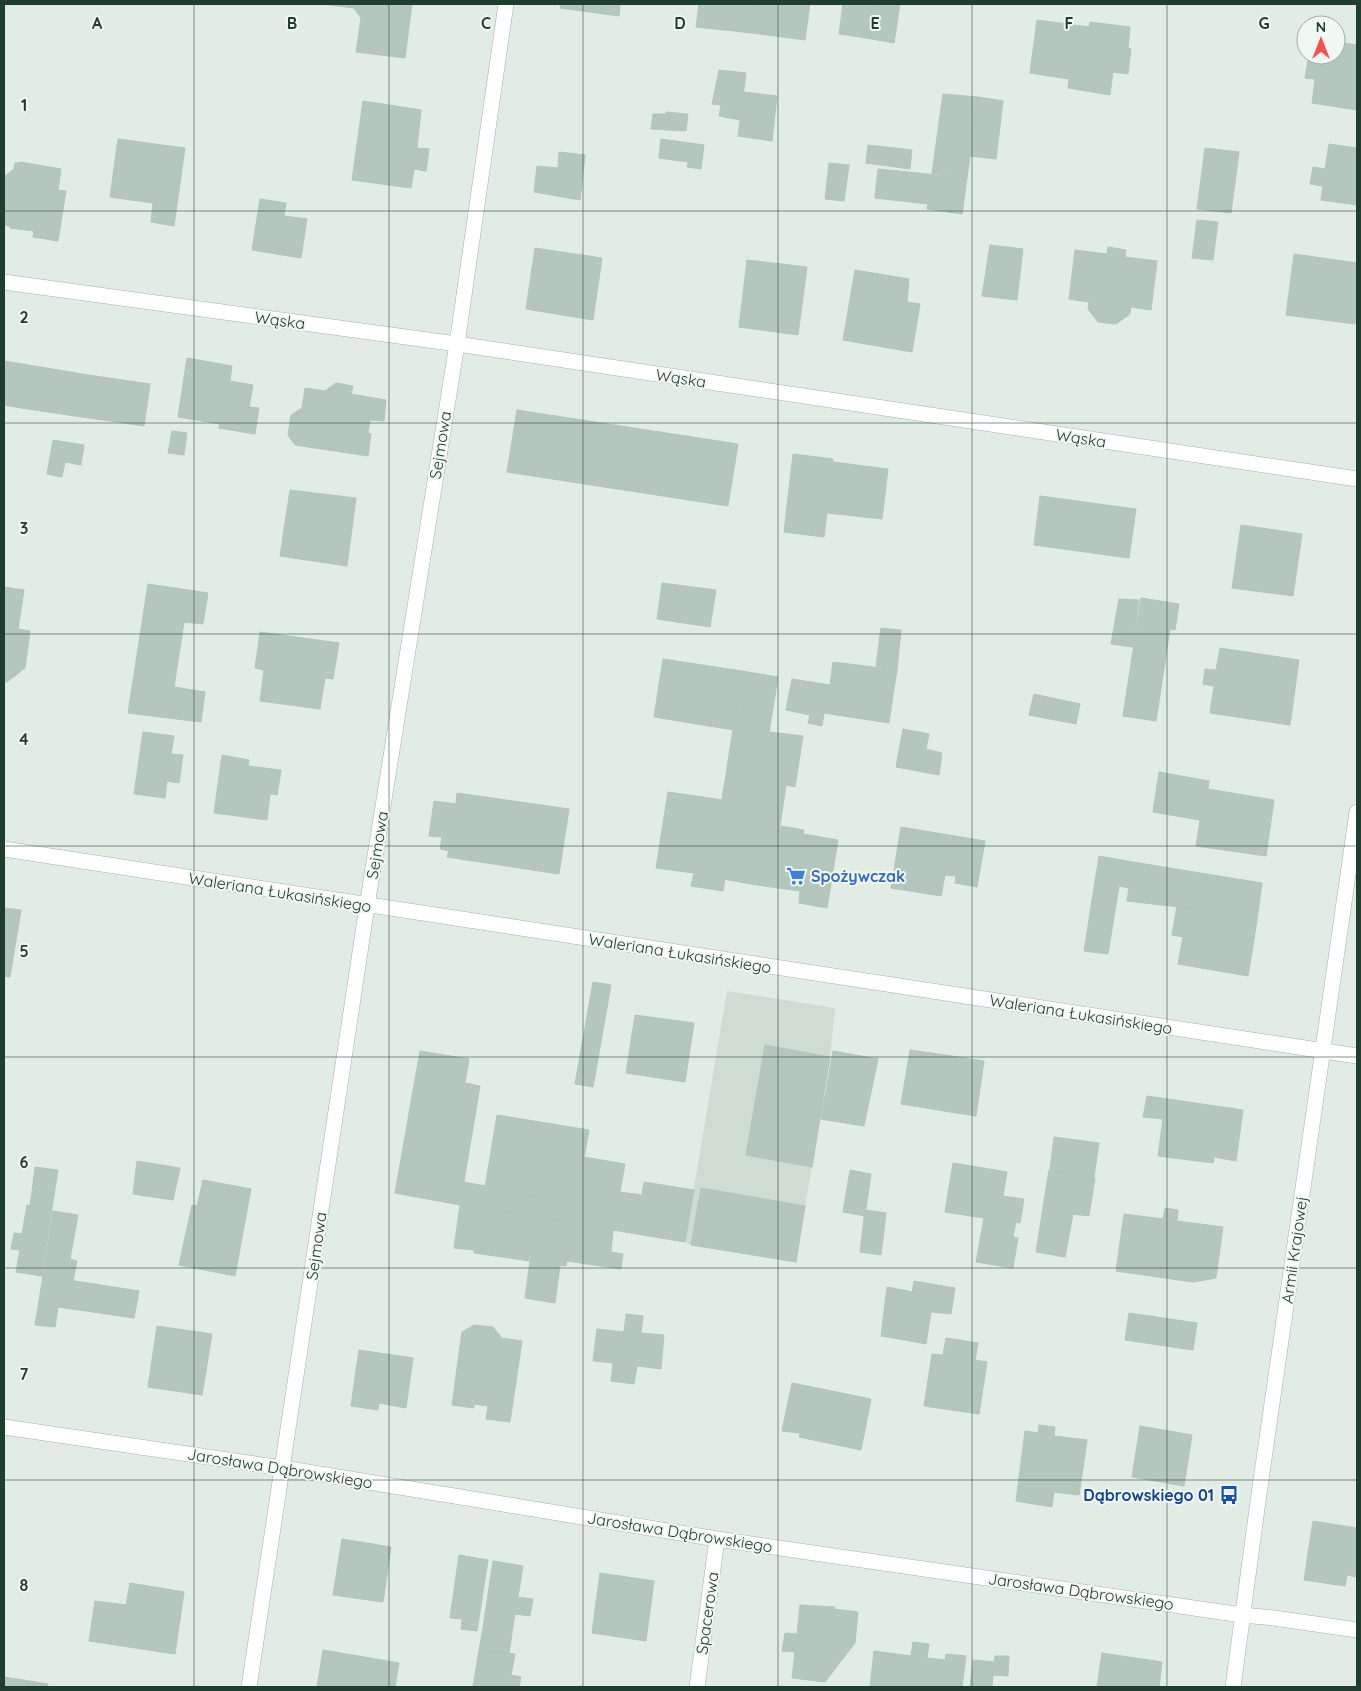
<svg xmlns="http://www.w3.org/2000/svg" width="1361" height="1691" font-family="Quicksand,sans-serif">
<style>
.built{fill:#cedcd2}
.building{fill:#b5c7bc;stroke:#b2c6b9}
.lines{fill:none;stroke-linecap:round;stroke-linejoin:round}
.street-casing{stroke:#a3b4aa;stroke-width:16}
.street{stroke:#fff;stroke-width:15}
.grid{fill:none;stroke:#203e2e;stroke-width:1;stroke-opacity:0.55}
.labels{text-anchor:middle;stroke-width:4;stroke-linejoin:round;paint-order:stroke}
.street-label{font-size:16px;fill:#203e2e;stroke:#f1f8f3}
.shop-label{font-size:16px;font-weight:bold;fill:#366cbe;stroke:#f1f8f3;text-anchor:start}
.transit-label{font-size:16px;font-weight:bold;fill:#164399;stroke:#f1f8f3;text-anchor:end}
.grid-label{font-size:16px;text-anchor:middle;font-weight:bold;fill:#203e2e;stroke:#f1f8f3;stroke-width:4;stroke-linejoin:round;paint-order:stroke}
</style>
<rect width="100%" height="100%" fill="#e0ece4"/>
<!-- built -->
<path class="built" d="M727 991 835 1008 830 1057 796 1262 691 1245 685 1242Z"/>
<!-- building -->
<path class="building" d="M323 4H412L405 58 356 52 361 18 354 8Z
M561 4H620L619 16 560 8Z
M699 4H757L752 33 696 27Z
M757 4H810L805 40 752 33Z
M843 4H872L866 38 839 34Z
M872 4H900L894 43 866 38Z
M1037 20 1089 27 1090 22 1130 27 1128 48 1131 49 1128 74 1113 72 1110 95 1068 88 1069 79 1030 73Z
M1336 42 1357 45V110L1312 103 1315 79 1305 78 1309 55H1336Z
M719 70 746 73 740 120 719 116 721 105 712 104Z
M744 92 777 96 772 141 738 136Z
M943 94 978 97 967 178 932 173Z
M978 97 1003 101 996 159 970 156Z
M363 101 421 110 417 148 429 149 426 171 414 169 411 188 352 180Z
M666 112 688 114 686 131 651 129 653 114H666Z
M118 139 185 148 174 226 151 222 153 203 110 197Z
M661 139 704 145 701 169 687 167 688 162 659 158Z
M1329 144 1357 148V205L1321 200 1323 186 1310 184 1313 167 1325 169Z
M868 145 912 150 910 169 866 163Z
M1205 148 1239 152 1231 213 1197 209Z
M559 152 585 155 580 200 534 192 537 166 558 168Z
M20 162 61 169 58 190 66 191 58 241 33 237 34 231 10 228V226L4 225V177L14 169 15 163H19Z
M829 163 849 165 844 201 825 199Z
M878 169 967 178 962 214 927 209 928 204 875 198Z
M260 199 286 203 284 216 307 219 301 258 252 250Z
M1197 220 1218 222 1213 260 1192 258Z
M990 245 1023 249 1017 300 982 296Z
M1108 247 1126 250 1125 257 1157 261 1151 310 1131 307 1130 314 1116 324 1098 322 1088 309 1089 302 1069 299 1075 250 1107 254Z
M535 248 602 258 593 320 526 309Z
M1294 254 1357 263V305L1355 324 1286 315Z
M747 260 807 267 798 335 739 327Z
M855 270 909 279 907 302 920 304 912 352 843 340Z
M187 358 232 366 230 381 253 385 249 407 259 408 255 434 219 428 220 424 178 417Z
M4 361 28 365 21 408 4 405Z
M28 365 88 375 82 417 21 408Z
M88 375 150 384 144 426 82 417Z
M336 383 353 386 351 394 386 400 384 421 370 420 368 433 371 434 368 456 295 445 288 435 291 415 302 408 305 388 325 391Z
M517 410 738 444 728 506 507 472Z
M172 431 187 433 184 455 168 453Z
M53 440 84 445 81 465 65 462 62 477 47 474Z
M793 454 833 459V462L888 469 882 519 827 513 824 537 784 532Z
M290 490 356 498 347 566 280 556Z
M1040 496 1136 509 1129 558 1034 545Z
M1241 525 1302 534 1293 596 1232 588Z
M662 583 716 590 710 627 657 619Z
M148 584 208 593 203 624 184 622 174 687 205 692 201 722 128 713Z
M4 587 24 590 18 629 30 631 25 668 7 682H4Z
M1141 598 1179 604 1175 630 1170 629 1156 721 1123 716Z
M1119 599 1139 600 1133 647 1111 644Z
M881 628 901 630 897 670 876 666Z
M260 632 339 643 333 679 325 678 320 709 260 701 264 670 255 668Z
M1220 648 1299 660 1290 725 1210 713 1214 686 1203 684 1205 669 1216 670Z
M663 659 742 671 734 730 654 717Z
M833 662 897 670 893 695 830 685Z
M742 671 778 677 745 883 724 879 737 802 722 800Z
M792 679 893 695 889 723 824 713 822 726 808 723 810 715 786 710Z
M1034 694 1080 704 1076 724 1029 715Z
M903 729 929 734 926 749 942 753 939 775 896 767Z
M143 732 174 736 171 754 183 755 179 783 167 781 165 798 134 794Z
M770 732 803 736 795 787 786 785 780 826 755 821Z
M222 755 249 760 248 766 281 770 277 795 270 794 267 820 214 813Z
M1159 772 1209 781 1208 789 1274 800 1266 856 1196 846 1200 820 1153 812Z
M668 792 737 802 723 891 691 886 694 873 656 868Z
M457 793 569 809 559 874 447 857 449 851 440 849 442 837 429 836 434 801 456 804Z
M755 821 774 825 764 886 745 883Z
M774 825 804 830 803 834 838 840 827 908 799 903 800 891 764 886Z
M901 827 985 841 977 887 955 883 956 876 945 875 941 896 891 888Z
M1099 856 1133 862 1129 888 1119 886 1108 954 1084 951Z
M1133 862 1262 883 1257 920 1188 908 1127 901Z
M1177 906 1257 920 1248 976 1178 964 1183 937 1172 935Z
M4 908 21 910 10 977 4 976Z
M593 982 611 985 593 1087 575 1084Z
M635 1015 694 1023 685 1082 626 1073Z
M765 1045 830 1057 812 1167 746 1155Z
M910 1050 952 1056 944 1111 901 1104Z
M420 1051 469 1059 465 1083 480 1086 460 1205 395 1193Z
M833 1051 878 1059 864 1126 821 1119Z
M952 1056 984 1061 976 1116 944 1111Z
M1147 1096 1243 1110 1236 1161 1214 1157 1213 1163 1158 1156 1163 1119 1143 1117Z
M497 1115 589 1130 576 1204 485 1188Z
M1054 1137 1099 1143 1094 1177 1050 1171Z
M584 1157 625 1164 613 1230 573 1223Z
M137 1161 180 1168 173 1200 133 1194Z
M953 1163 1007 1172 1003 1196 1024 1199 1020 1223 1016 1222 1013 1237 1018 1238 1013 1268 976 1262 984 1218 945 1212Z
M35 1167 58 1170 54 1195 32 1192Z
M850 1170 871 1174 865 1216 843 1212Z
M1049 1170 1095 1178 1089 1216 1073 1214 1065 1257 1036 1252Z
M203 1180 251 1189 235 1276 179 1265 192 1205 197 1206Z
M464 1182 485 1186V1188L576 1204 573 1223 460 1205Z
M644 1182 694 1190 685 1242 613 1230 620 1192 642 1195Z
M701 1188 805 1206 796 1262 691 1245Z
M32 1192 54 1195 42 1276 16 1272 20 1250 11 1249 14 1233 22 1234 27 1205 30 1206Z
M460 1205 573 1223 566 1266 474 1253V1250L454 1248Z
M1165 1208 1178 1210 1177 1221 1223 1227 1216 1278 1193 1282 1116 1271 1124 1214 1163 1219Z
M865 1210 886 1213 881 1255 860 1252Z
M53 1211 78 1215 70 1259 77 1261 73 1281 43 1276Z
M573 1223 613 1230 611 1252 623 1254 621 1269 567 1261Z
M530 1261 560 1265 555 1303 525 1298Z
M43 1276 139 1291 134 1318 58 1307 55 1327 35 1325Z
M914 1281 955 1288 951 1314 931 1312 926 1344 905 1340Z
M887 1287 913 1292 905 1340 881 1336Z
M1129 1313 1197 1323 1193 1350 1125 1340Z
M626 1314 643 1316 641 1333 664 1335 661 1369 637 1366 634 1384 611 1381 613 1363 593 1361 597 1329 624 1332Z
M474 1325 493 1327 502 1338 522 1341 510 1422 486 1419 488 1406 474 1404V1408L452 1405 462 1332Z
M157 1326 212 1334 202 1395 148 1387Z
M946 1338 978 1343 975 1360 987 1362 979 1414 924 1406 932 1354 943 1355Z
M359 1350 413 1358 406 1408 379 1403 378 1410 351 1406Z
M792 1383 871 1399 861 1450 799 1437 800 1433 782 1431Z
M1039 1425 1055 1427 1054 1436 1087 1440 1079 1495 1054 1492 1052 1507 1016 1501 1025 1431 1038 1433Z
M1140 1426 1192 1435 1184 1486 1132 1477Z
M1313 1521 1357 1528V1577L1347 1575 1345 1586 1304 1580Z
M342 1539 391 1547 383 1602 333 1595Z
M459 1555 488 1560 477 1631 461 1629 462 1619 450 1618Z
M493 1561 523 1566 518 1597 533 1599 530 1616 515 1614 512 1633 483 1628Z
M600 1573 654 1581 646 1641 592 1633Z
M130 1583 184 1592 175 1654 89 1641 95 1601 126 1605Z
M800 1605 835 1607 834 1609 858 1612 855 1643 825 1682 792 1678 795 1652 782 1651 785 1633 797 1634Z
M483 1628 512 1633 509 1654 479 1650Z
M913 1642 929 1644 927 1658 945 1660 946 1654 966 1656 962 1687H870L874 1651 911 1656Z
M323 1650 399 1663 395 1687H317Z
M479 1650 515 1654 511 1675 521 1677 519 1687H473Z
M1102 1653 1162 1662 1159 1687H1097Z
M995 1656H1009L1008 1676 993 1675 992 1687H970L973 1660 994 1662Z
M4 1677 48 1684 47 1687H4Z"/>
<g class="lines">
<!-- street casing -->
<g class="street-casing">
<path id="street" d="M4 282 457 344 1357 479
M4 849 1357 1056
M4 1427 283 1468 717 1539 1242 1615 1274 1618 1357 1630
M249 1687 367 906 457 344 506 4
M697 1687 717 1539
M1233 1687 1259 1494 1357 812"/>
</g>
<!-- street -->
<use href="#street" class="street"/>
</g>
<!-- grid -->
<path class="grid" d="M194 4V1687M389 4V1687M583 4V1687M778 4V1687M972 4V1687M1167 4V1687M4 211H1357M4 423H1357M4 634H1357M4 846H1357M4 1057H1357M4 1268H1357M4 1480H1357"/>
<!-- icons -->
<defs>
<g id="supermarket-bare" transform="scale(1.5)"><path d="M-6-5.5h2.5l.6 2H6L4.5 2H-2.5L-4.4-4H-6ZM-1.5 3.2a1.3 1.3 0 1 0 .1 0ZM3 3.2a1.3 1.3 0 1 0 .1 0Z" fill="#3f7fe0" stroke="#f1f8f3" stroke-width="2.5" paint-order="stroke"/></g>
<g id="bus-bare" transform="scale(1.5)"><path d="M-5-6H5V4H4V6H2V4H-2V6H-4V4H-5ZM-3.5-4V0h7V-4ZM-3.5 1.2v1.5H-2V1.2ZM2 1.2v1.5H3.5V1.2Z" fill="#1a4fb4" stroke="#f1f8f3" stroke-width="2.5" paint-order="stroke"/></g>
</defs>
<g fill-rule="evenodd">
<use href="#supermarket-bare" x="796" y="876"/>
<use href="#bus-bare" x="1229" y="1495"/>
</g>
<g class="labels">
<!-- street labels -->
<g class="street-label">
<text transform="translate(280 320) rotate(8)" y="6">Wąska</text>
<text transform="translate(681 378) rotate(9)" y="6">Wąska</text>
<text transform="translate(1081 438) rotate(9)" y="6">Wąska</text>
<text transform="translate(440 445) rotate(-81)" y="6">Sejmowa</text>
<text transform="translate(377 845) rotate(-81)" y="6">Sejmowa</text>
<text transform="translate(280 892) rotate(9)" y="6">Waleriana Łukasińskiego</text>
<text transform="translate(680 953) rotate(9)" y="6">Waleriana Łukasińskiego</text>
<text transform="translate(1081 1014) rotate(9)" y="6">Waleriana Łukasińskiego</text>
<text transform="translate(316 1246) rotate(-82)" y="6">Sejmowa</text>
<text transform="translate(1294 1250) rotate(-82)" y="6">Armii Krajowej</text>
<text transform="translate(280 1468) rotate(9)" y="6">Jarosława Dąbrowskiego</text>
<text transform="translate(680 1532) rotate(9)" y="6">Jarosława Dąbrowskiego</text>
<text transform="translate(1081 1591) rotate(8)" y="6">Jarosława Dąbrowskiego</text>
<text transform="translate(707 1613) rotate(-82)" y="6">Spacerowa</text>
</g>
<!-- shop labels -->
<g class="shop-label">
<text x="811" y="882">Spożywczak</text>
</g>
<!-- transit labels -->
<g class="transit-label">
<text x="1214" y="1501">Dąbrowskiego 01</text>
</g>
</g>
<g class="grid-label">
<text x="97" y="29">A</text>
<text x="292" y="29">B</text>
<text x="486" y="29">C</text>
<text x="680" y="29">D</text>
<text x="875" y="29">E</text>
<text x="1069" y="29">F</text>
<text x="1264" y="29">G</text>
<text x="24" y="111">1</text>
<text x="24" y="323">2</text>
<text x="24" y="534">3</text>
<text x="24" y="745">4</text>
<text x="24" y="957">5</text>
<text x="24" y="1168">6</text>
<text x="24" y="1380">7</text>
<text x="24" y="1591">8</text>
</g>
<!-- border -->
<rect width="1361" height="1691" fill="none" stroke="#203e2e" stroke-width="10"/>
<!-- north arrow -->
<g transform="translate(1321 40)"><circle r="24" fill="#f1f8f3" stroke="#9daea4"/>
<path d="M0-4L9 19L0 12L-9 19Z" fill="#fb5052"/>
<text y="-8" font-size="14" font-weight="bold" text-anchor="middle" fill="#203e2e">N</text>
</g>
</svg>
